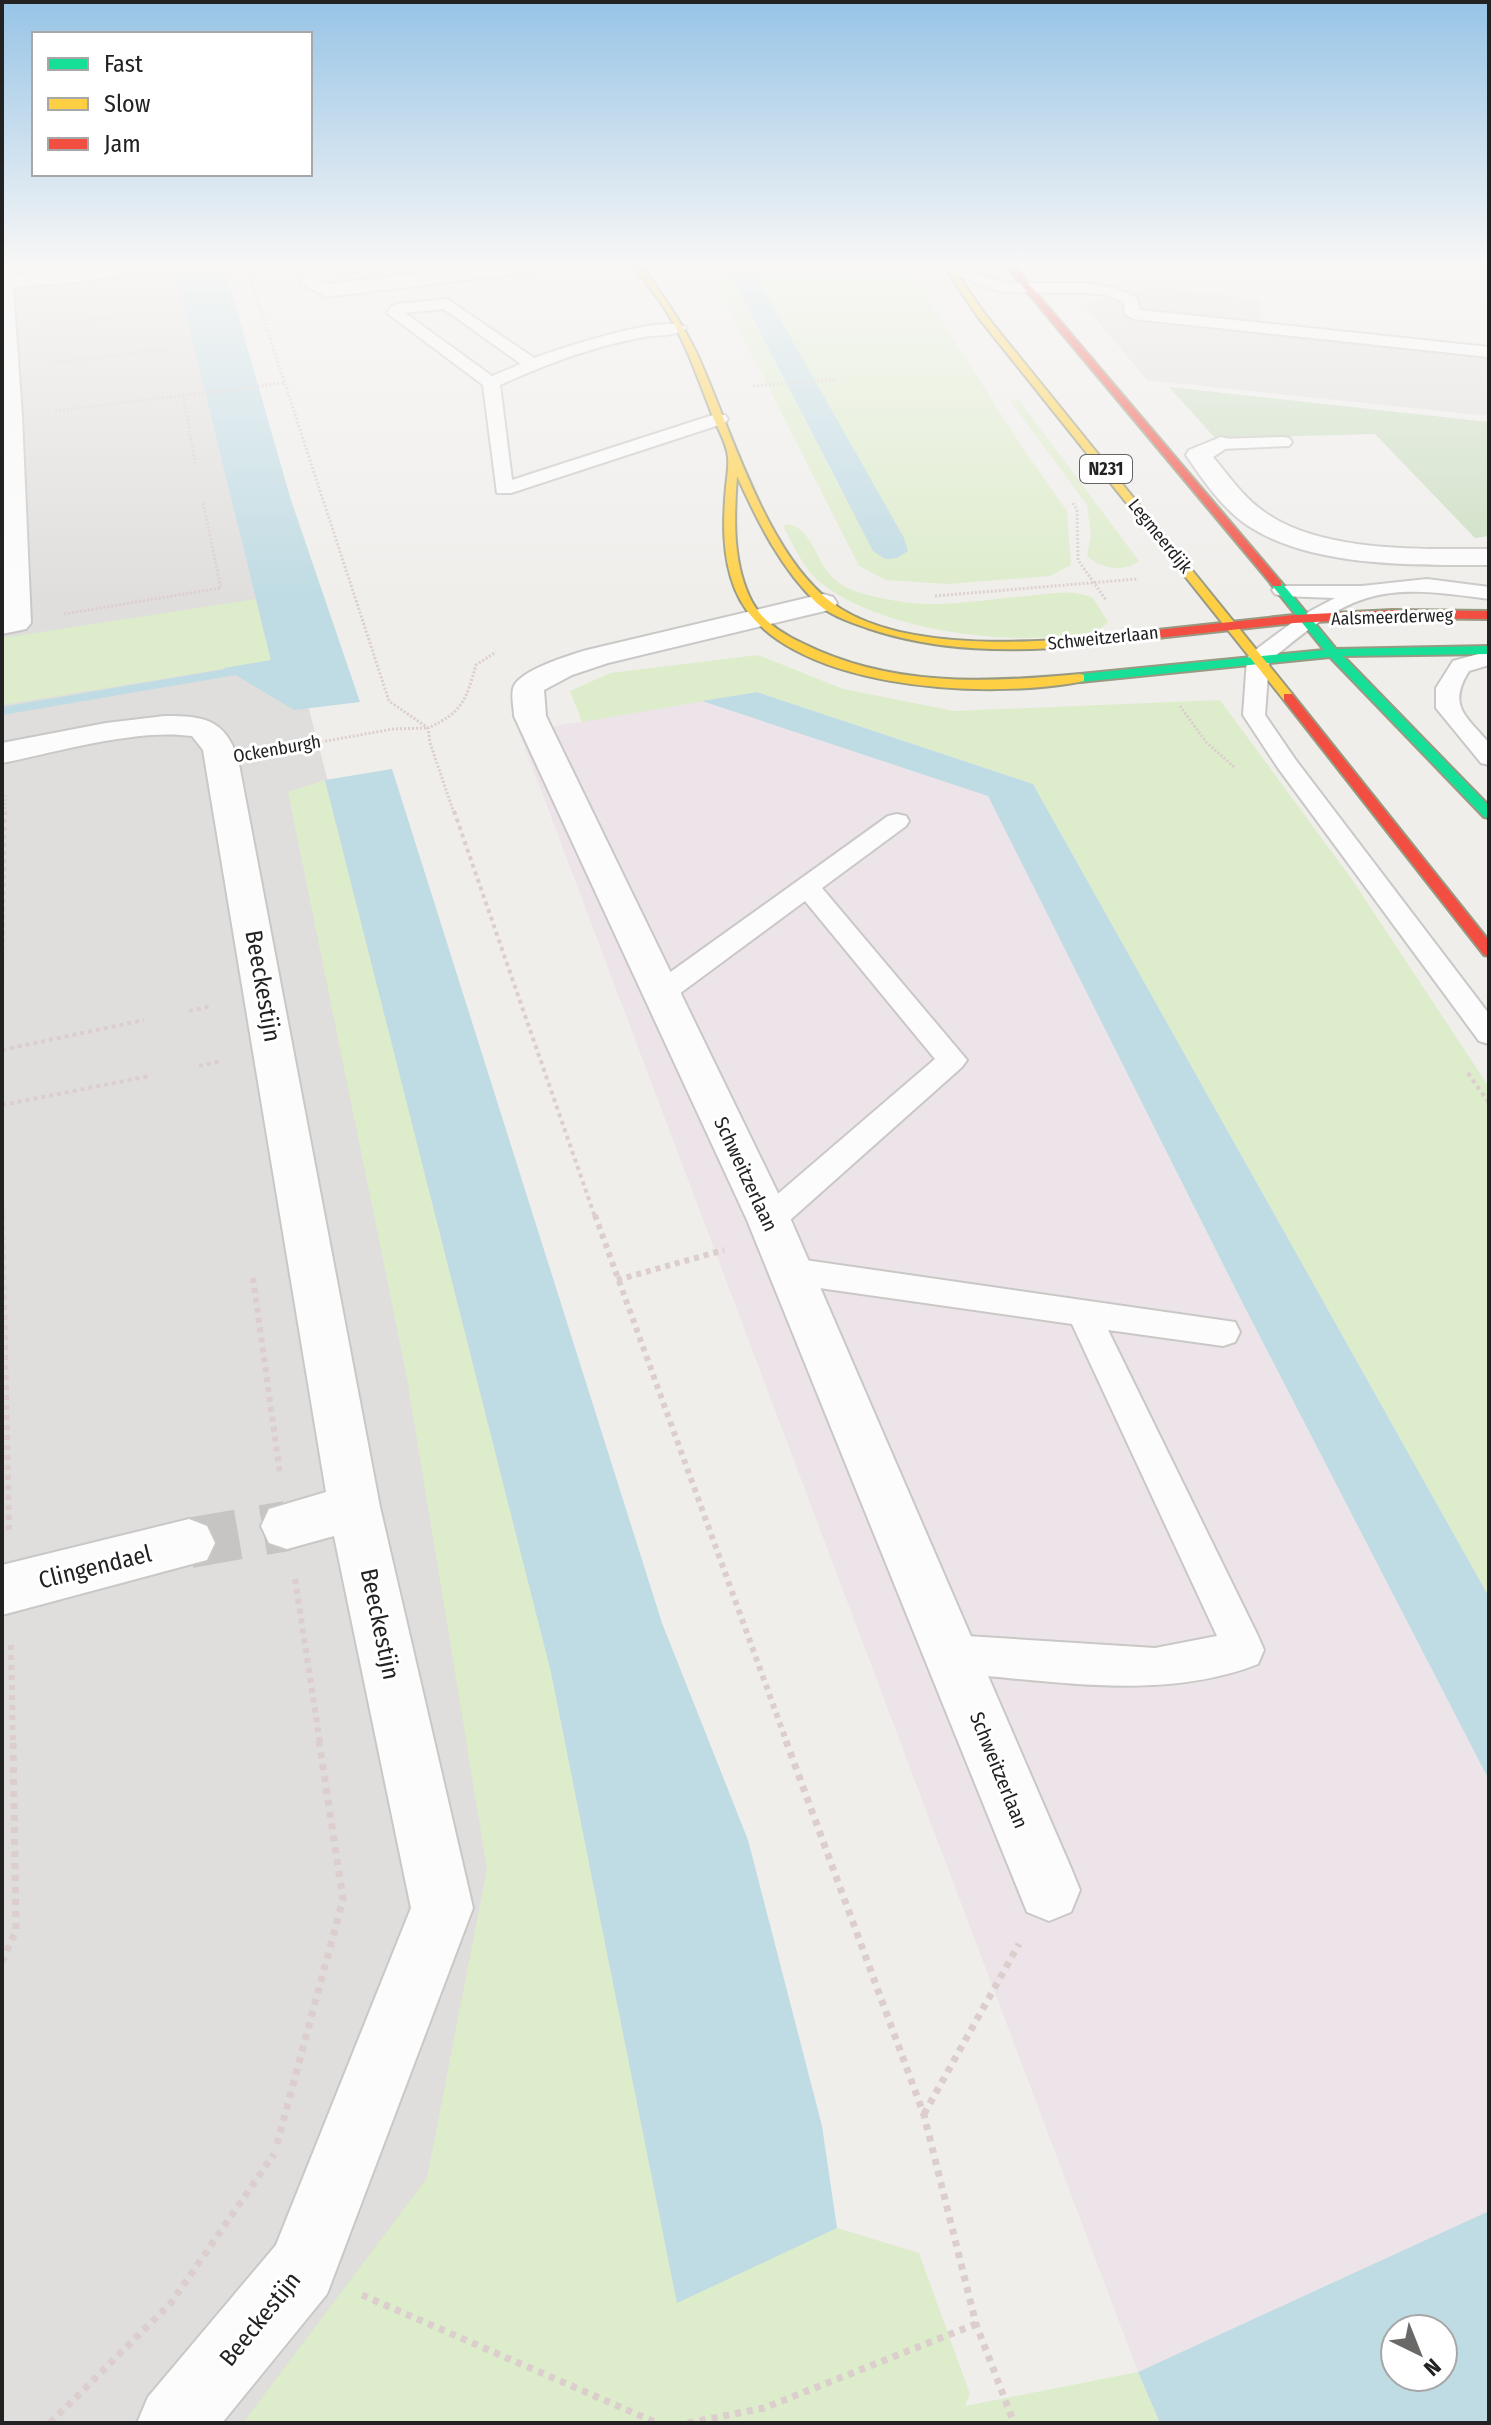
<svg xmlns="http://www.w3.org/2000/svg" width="1491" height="2425" font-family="'Fira Sans Condensed',sans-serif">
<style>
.residential{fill:#dfdedc}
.industrial{fill:#ede4e9}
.grass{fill:#ddeccb}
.forest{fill:#cbdec1}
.parking{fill:#e0dfde}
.water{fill:#bfdbe3;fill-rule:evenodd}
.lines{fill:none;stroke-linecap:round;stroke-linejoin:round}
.stream{fill:#bfdbe3;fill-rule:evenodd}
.street-tunnel{stroke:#c7c5c3;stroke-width:50;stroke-dasharray:50 25;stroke-linecap:butt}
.lane-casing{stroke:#c9c8c7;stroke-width:4}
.street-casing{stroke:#c9c8c7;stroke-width:4}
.fast-casing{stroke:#999a82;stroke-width:4}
.slow-casing{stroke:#999a82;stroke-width:4}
.jam-casing{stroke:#999a82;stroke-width:4}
.path-far3{stroke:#dccecd;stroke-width:3;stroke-dasharray:2 2;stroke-linecap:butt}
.path-far2{stroke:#dccecd;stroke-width:4;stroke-dasharray:4 4;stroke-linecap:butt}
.path-far1{stroke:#dccecd;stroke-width:6;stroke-dasharray:5 5;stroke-linecap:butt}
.path{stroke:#dccecd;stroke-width:7;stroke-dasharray:6 6;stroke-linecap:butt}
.lane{fill:#fdfcfc;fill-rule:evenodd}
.street{fill:#fdfcfc;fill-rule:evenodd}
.fast{fill:#16e098;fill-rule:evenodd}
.slow{fill:#ffcf43;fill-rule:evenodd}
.jam{fill:#f24e42;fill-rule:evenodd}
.labels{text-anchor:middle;stroke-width:6;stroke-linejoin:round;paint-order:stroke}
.shield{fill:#fff;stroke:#646464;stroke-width:2}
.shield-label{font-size:18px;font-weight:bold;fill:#222}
.far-street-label{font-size:18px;fill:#222;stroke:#fff}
.street-label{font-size:20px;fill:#222;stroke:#fff}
.near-street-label{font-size:24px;fill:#222;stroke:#fff}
</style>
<rect width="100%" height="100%" fill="#f0eeeb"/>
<!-- residential -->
<path class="residential" d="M2 262H191L761 2423H2Z"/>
<!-- industrial -->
<path class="industrial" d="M702 701 919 769 988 796 1239 1296 1489 1780V2211L1138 2372 519 732Z"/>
<!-- grass -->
<path class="grass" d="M705 262H724L839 486 806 369 748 262H904L1022 447 1067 511 1071 565 1050 576 948 584 886 580 859 566Z
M1019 400 1139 561C1123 573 1101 569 1087 556L1091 536 1087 505 1010 401Z
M788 524C811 527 817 563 833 578 848 592 871 596 891 600 935 609 982 600 1026 596 1049 594 1071 588 1093 598L1108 622C1098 634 1078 635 1063 636 993 644 882 628 825 586 804 571 795 548 783 526Z
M256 599 271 661 2 705V638Z
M758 655 843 689 954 711 1220 700 1353 881 1489 1087V1597L1033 784 757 692 582 722 570 691 610 673Z
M325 780 551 1672 677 2302 837 2228 919 2253 970 2394 965 2406 1138 2372 1160 2423H243L427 2178 487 1869 407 1378 288 792Z"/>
<!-- forest -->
<path class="forest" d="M1169 387 1489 422V536L1475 538 1375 434 1215 438Z"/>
<!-- parking -->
<path class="parking" d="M1150 286 1259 299 1261 322 1489 346V416L1147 380 1084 305Z"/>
<!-- water -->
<path class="water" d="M173 262H223L290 497 360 702 294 710 224 668 271 660Z
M724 262H748L904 538 908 551 897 558 885 559 873 551Z
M757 692 1033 784 1489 1597V1780L1239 1296 988 796 702 701Z
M392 769 662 1623 748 1840 822 2126 837 2228 677 2303 551 1672 325 780Z
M1489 2211V2423H1160L1138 2372ZM1443 2329V2377H1395V2329Z"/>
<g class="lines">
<!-- stream -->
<path class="stream" d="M255 664 259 665V671L2 715V707Z"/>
<!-- street-tunnel -->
<path class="street-tunnel" d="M189 1543 287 1526"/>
<!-- lane casing -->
<g class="lane-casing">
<path id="lane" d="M949 263 1003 283H1086L1115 288 1136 297 1140 310 1489 347V357L1133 319 1125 314 1124 302 1107 295 1086 293 1001 292 944 270V264Z
M447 299 534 358C559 349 669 312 687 328 677 336 658 335 644 337 594 346 546 364 500 385L512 480 713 415H725L728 419 725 423 511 493H497L483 385 387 313 392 306 397 304ZM444 309 521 364 492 376 405 313Z
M1283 437 1289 438 1292 442 1289 446 1221 449 1212 444 1221 439Z
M1427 579 1489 587V599C1450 594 1405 586 1367 598 1330 609 1298 638 1269 661L1265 715 1295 759 1489 1014V1044L1479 1041 1278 768 1243 715 1247 659 1250 654 1301 616 1335 598 1282 596 1275 594 1272 590 1275 586H1362Z
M1489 651V665L1469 671C1447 706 1466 716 1489 743V765L1481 763 1436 708V688L1453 661Z
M897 814 906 816 909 821 906 826 822 888 967 1060 962 1067 780 1229 769 1232 758 1229 753 1220 758 1211 935 1059 805 901 671 1000 661 1002 651 1000 647 993 651 986 888 816Z
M791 1258 1235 1322 1240 1332 1235 1342 1223 1346 1108 1330 1258 1636 1264 1650 1258 1664C1162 1702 1051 1680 951 1673L937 1668 931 1654 937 1640 951 1635 1155 1648 1217 1636 1072 1324 791 1284 779 1280 774 1271 779 1262Z"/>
</g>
<!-- street casing -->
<g class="street-casing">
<path id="street" d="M2 262H12L13 275 116 262 139 264C122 283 40 284 13 287L22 416 31 623 26 629 2 634Z
M331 262H392L382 268 323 275 322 281 329 284 513 262H572L562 268 326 297 301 283 307 266Z
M1221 437 1230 439 1233 444 1213 457C1229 476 1243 497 1263 511 1320 553 1421 549 1489 549V565C1415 565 1311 568 1247 525 1223 509 1202 479 1186 455L1189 450Z
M823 594 833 597 837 603 833 609 608 663 572 675 544 690 546 716 791 1220 1071 1868 1080 1890 1071 1912 1049 1921 1027 1912 747 1220 514 716C514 708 511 697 513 689 516 671 570 655 587 650Z
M165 716C204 716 225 719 238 759L380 1507 473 1908 327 2294 222 2423H137L148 2397 276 2245 411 1908 334 1536 287 1549 269 1543 261 1526 269 1509 326 1492 203 750 192 736C138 728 56 752 2 763V743L106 723Z
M189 1519 207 1526 215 1543 207 1560 2 1615V1565Z"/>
</g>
<!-- fast casing -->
<g class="fast-casing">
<path id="fast" d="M1277 581 1281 582 1336 649 1489 646V654L1343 656 1489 806V818L1484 817 1330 657 1080 682 1074 678 1080 674 1324 650 1271 584Z"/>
</g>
<!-- slow casing -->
<g class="slow-casing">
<path id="slow" d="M632 262H640C660 293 681 320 697 354 731 428 765 552 831 602 892 649 1011 644 1084 638L1090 642 1084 646C1010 652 938 652 867 628 851 622 831 616 818 604 781 569 758 522 737 476 734 518 732 564 752 602 763 622 784 635 804 644 891 687 986 683 1080 674L1084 675V681C992 700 776 692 735 589 722 557 723 521 726 487 727 478 729 466 728 457 727 444 718 429 713 417 700 384 688 348 670 317 659 297 643 281 632 262Z
M941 262H949L984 313 1292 694V700H1284L978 317Z"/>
</g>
<!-- jam casing -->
<g class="jam-casing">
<path id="jam" d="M1002 262H1010L1281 582V586H1273Z
M1392 610 1489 611V619L1392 618 1294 623 1084 646 1078 642 1084 638 1294 615Z
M1284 694H1292L1489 941V956L1484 955 1284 700Z"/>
</g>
<!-- path-far3 -->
<path class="path-far3" d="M245 262 389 701 428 728
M247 266 275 262
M47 325 158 312
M52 363 166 349
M753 386 837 379
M183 395 195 463
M55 411 284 383
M1073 503 1077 510 1078 560 1106 600
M935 596 1137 579
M64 614 221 588 203 502
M1180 706 1206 742 1234 767
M270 751 393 729 426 728
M5 813V794
M454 813 430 743 428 728C463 712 466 700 476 665L496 652"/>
<!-- path-far2 -->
<path class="path-far2" d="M454 811 595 1217
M2 999 5 811
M189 1011 211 1006
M2 1050 144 1020
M199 1066 221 1061
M1468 1073 1489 1103
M2 1105 150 1076
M2 1192 3 1217"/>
<!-- path-far1 -->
<path class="path-far1" d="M2 1215 9 1531
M595 1215 787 1743
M253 1278 280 1474
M617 1280 724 1250
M295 1579 320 1743
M11 1645 13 1743"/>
<!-- path -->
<path class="path" d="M786 1741 924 2115 976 2324 1014 2423
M2 1962 16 1930 13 1741
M924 2114 1019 1944
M277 2144 343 1899 319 1741
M362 2295 657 2423
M50 2423 171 2303 274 2154
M688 2423 764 2408 976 2324"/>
<!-- lane -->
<use href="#lane" class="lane"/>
<!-- street -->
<use href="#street" class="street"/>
<!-- fast -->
<use href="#fast" class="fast"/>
<!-- slow -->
<use href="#slow" class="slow"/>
<!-- jam -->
<use href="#jam" class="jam"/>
</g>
<!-- sky -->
<linearGradient id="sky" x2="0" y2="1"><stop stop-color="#97c4e6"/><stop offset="0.44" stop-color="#f8f7f6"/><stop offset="1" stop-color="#f8f7f6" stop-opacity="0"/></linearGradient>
<rect width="1491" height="601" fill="url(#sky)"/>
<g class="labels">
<!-- shield labels -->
<rect class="shield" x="1080" y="455" width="52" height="28" rx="6"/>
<g class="shield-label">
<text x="1106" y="475">N231</text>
</g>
<!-- far-street labels -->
<g class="far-street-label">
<text transform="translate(1160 536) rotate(51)" y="6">Legmeerdijk</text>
<text transform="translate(1392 617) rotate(-2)" y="6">Aalsmeerderweg</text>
<text transform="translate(1103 638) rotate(-6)" y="6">Schweitzerlaan</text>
<text transform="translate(277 749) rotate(-10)" y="6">Ockenburgh</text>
</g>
<!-- street labels -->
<g class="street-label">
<text transform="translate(746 1174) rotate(65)" y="7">Schweitzerlaan</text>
<text transform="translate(999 1770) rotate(68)" y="7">Schweitzerlaan</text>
</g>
<!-- near-street labels -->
<g class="near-street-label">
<text transform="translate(263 986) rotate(80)" y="8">Beeckestijn</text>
<text transform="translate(95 1567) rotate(-14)" y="8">Clingendael</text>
<text transform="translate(380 1624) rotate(78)" y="8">Beeckestijn</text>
<text transform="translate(260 2319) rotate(-51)" y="8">Beeckestijn</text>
</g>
</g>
<!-- border -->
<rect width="1491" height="2425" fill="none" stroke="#222222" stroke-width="8"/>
<!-- legend -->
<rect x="32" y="32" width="280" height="144" fill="#ffffff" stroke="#a7a7a7" stroke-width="2"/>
<rect x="48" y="58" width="40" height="12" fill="#16e098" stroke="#a7a7a7" stroke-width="2"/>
<text x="104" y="72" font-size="24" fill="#222222">Fast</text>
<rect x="48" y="98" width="40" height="12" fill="#ffcf43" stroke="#a7a7a7" stroke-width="2"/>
<text x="104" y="112" font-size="24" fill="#222222">Slow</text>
<rect x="48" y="138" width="40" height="12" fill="#f24e42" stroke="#a7a7a7" stroke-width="2"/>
<text x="104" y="152" font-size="24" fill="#222222">Jam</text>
<!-- north arrow -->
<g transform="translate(1419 2353) rotate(137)"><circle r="38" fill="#ffffff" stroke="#a7a7a7" stroke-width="2"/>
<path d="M0-6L14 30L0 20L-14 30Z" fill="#6a6968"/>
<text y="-12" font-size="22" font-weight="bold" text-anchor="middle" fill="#222222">N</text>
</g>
</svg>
